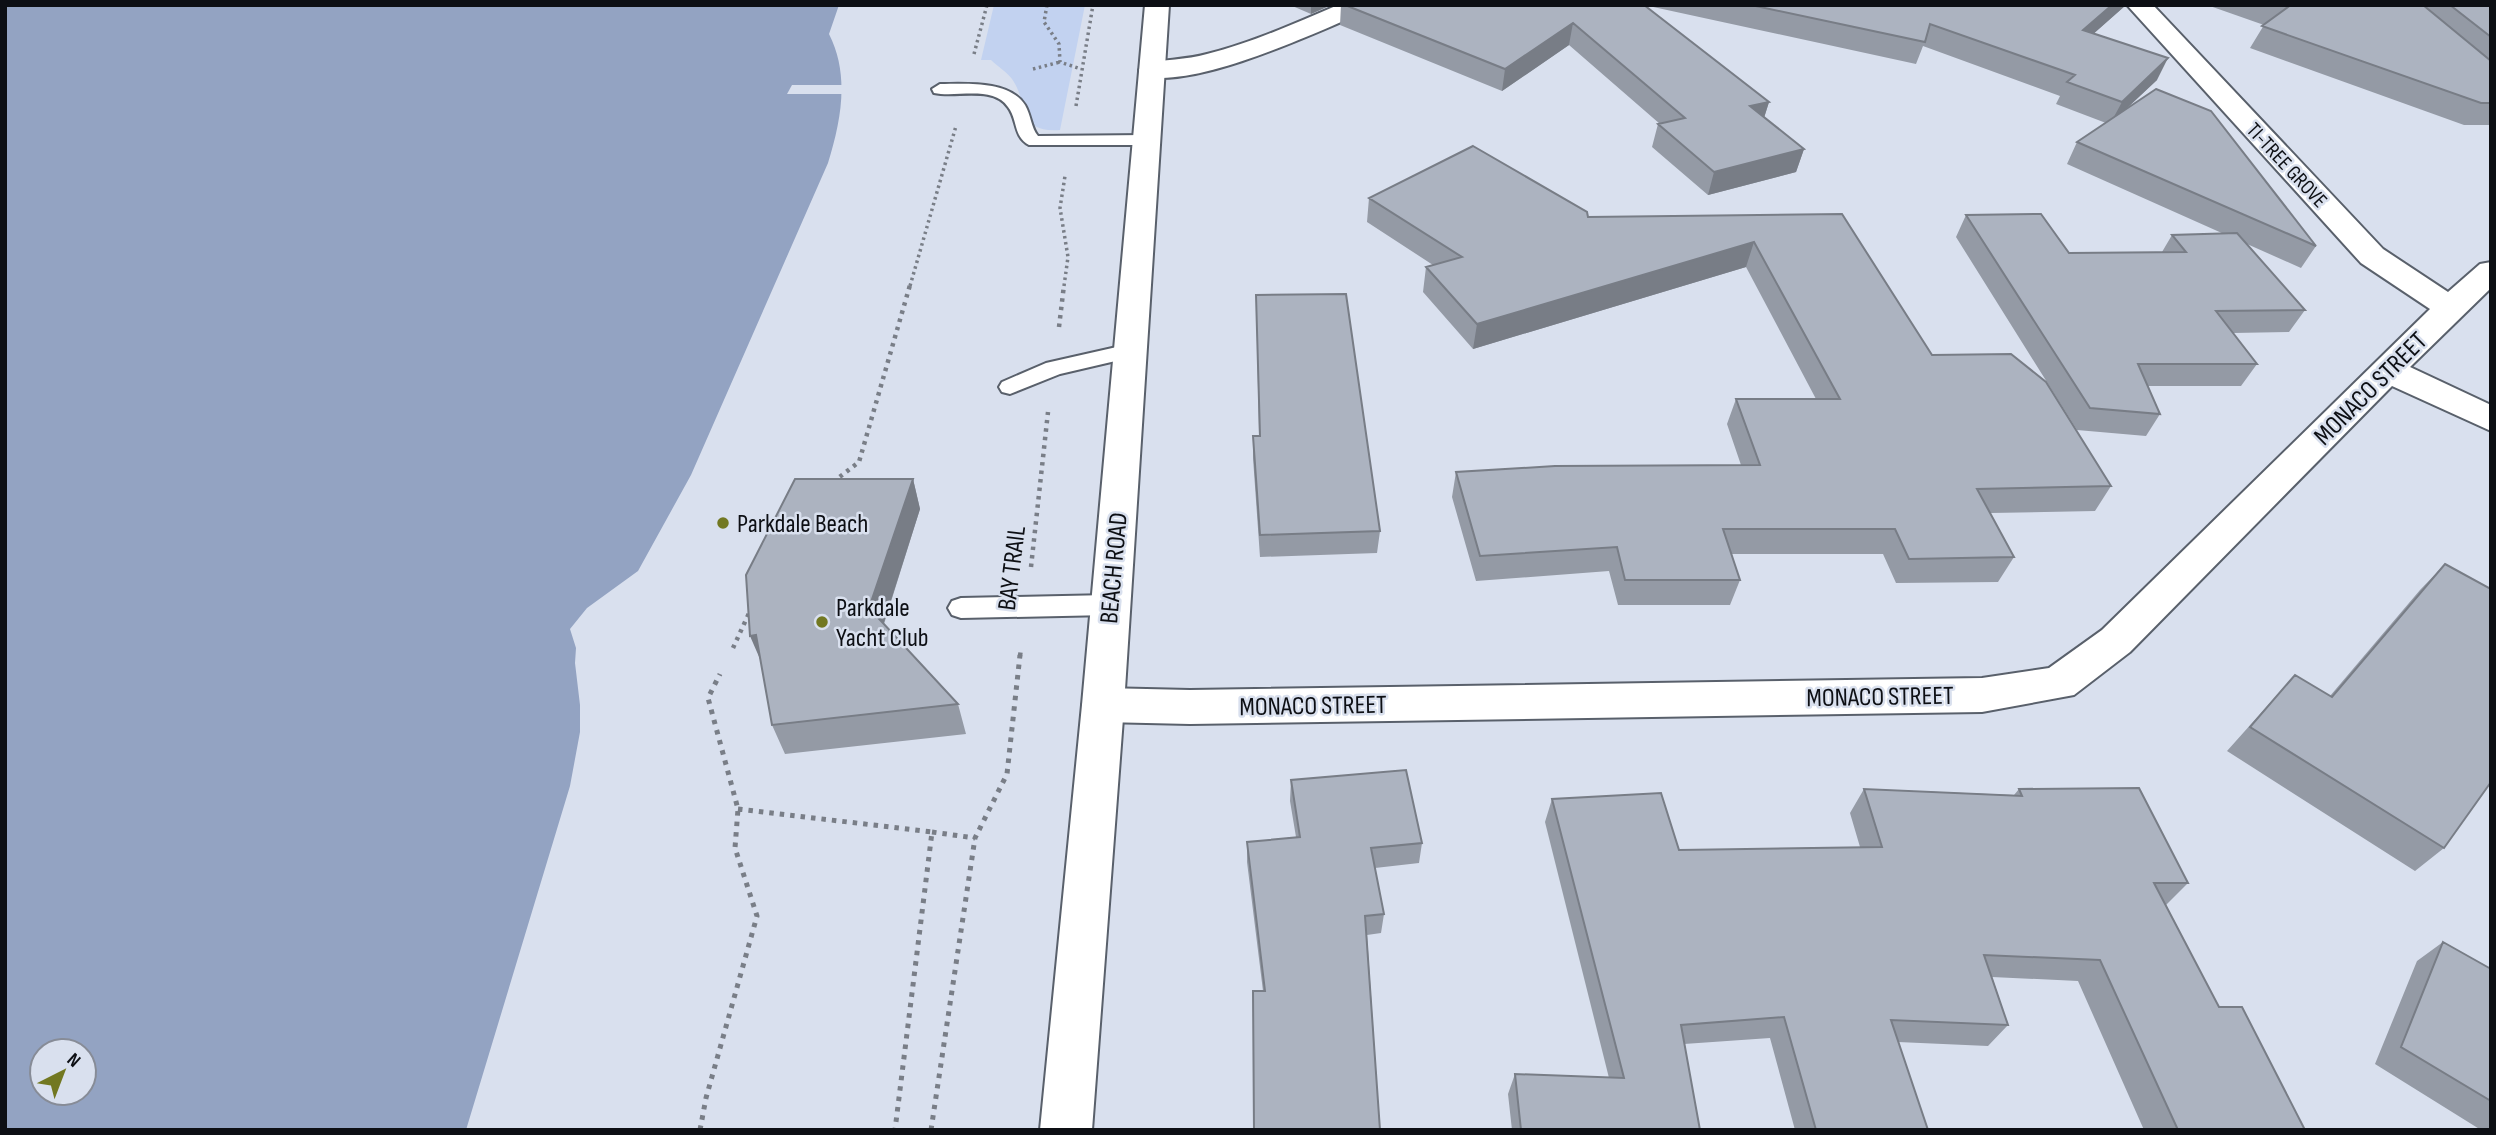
<svg xmlns="http://www.w3.org/2000/svg" width="2496" height="1135" font-family="'Sofia Sans Condensed',sans-serif">
<style>
.green{fill:#c2d2f0}
.forest{fill:#93a3c2;fill-rule:evenodd}
.pier{fill:#d9e0ee}
.lines{fill:none;stroke-linecap:round;stroke-linejoin:round}
.service-casing{stroke:#59606b;stroke-width:4}
.minor-casing{stroke:#59606b;stroke-width:4}
.primary-casing{stroke:#59606b;stroke-width:4}
.path-far2{stroke:#797e87;stroke-width:3.5;stroke-dasharray:2.5 3.5;stroke-linecap:butt}
.path-far1{stroke:#797e87;stroke-width:4.5;stroke-dasharray:3.5 5;stroke-linecap:butt}
.path{stroke:#797e87;stroke-width:5;stroke-dasharray:4.5 6;stroke-linecap:butt}
.service{fill:#fff;fill-rule:evenodd}
.minor{fill:#fff;fill-rule:evenodd}
.primary{fill:#fff;fill-rule:evenodd}
.wall{fill:#949aa5}
.shaded-wall{fill:#787d86}
.building{fill:#acb3c0;stroke:#787d86;stroke-width:2}
.poi-dot{fill:#727821;stroke:#d9e0ee;stroke-width:2.5}
.labels{text-anchor:middle;stroke-width:5;stroke-linejoin:round;paint-order:stroke}
.far-street-label{font-size:21px;fill:#0d0f14;stroke:#d9e0ee}
.street-label{font-size:26px;fill:#0d0f14;stroke:#d9e0ee}
.poi-label{font-size:26px;fill:#0d0f14;stroke:#d9e0ee;text-anchor:start}
</style>
<rect width="100%" height="100%" fill="#d9e0ee"/>
<!-- green -->
<path class="green" d="M994 5H1085L1060 130C1017 133 1030 105 1012 79 1007 72 997 66 991 60H981Z"/>
<!-- forest -->
<path class="forest" d="M5 5H839L829 34C850 75 841 121 828 163L691 475 638 571 587 608 570 629 576 648 575 663 580 705V732L570 786 466 1130H5ZM42 1051H84V1093H42Z"/>
<!-- pier -->
<path class="pier" d="M792 85H845V94H787Z"/>
<g class="lines">
<!-- service casing -->
<g class="service-casing">
<path id="service" d="M940 84C966 84 1009 80 1025 105 1031 115 1031 128 1038 136L1146 135 1155 140 1146 145H1029C1013 136 1018 120 1008 107 993 85 956 98 934 93L932 89Z
M1130 344 1137 346 1141 351 1137 356 1060 374 1010 394 1002 392 999 387 1002 382 1046 363Z
M1109 595 1118 598 1122 605 1118 612 1109 615 961 618 952 615 948 608 952 601 961 598Z"/>
</g>
<!-- minor casing -->
<g class="minor-casing">
<path id="minor" d="M1338 5H1372L1369 10C1317 32 1197 89 1143 76L1139 70 1143 64C1164 59 1186 60 1207 54 1252 43 1295 23 1338 5Z
M2127 5H2153L2383 249 2448 292 2480 264 2491 262V288L2410 367 2491 405V431L2392 386 2130 652 2074 695 1982 712 1190 724 1103 722 1088 717 1082 705 1088 693 1103 688 1190 690 1982 678 2049 668 2102 630 2430 309 2361 263Z"/>
</g>
<!-- primary casing -->
<g class="primary-casing">
<path id="primary" d="M1145 5H1169L1124 705 1092 1130H1040L1082 705Z"/>
</g>
<!-- path-far2 -->
<path class="path-far2" d="M1047 5 1044 22 1059 44 1060 62 1081 69
M974 54 987 5
M1033 69 1060 62
M1076 106 1093 5
M910 286 956 126
M1064 286 1068 257 1060 208 1065 176"/>
<!-- path-far1 -->
<path class="path-far1" d="M1059 327 1064 285
M833 482 859 462 910 285
M1031 567 1048 412
M733 648 750 611
M1020 656 1021 649"/>
<!-- path -->
<path class="path" d="M738 809 932 832 895 1130
M932 832 975 838
M700 1130 706 1098 757 916 735 848 738 809 708 698 720 674
M931 1130 975 838 1007 774 1020 655"/>
<!-- service -->
<use href="#service" class="service"/>
<!-- minor -->
<use href="#minor" class="minor"/>
<!-- primary -->
<use href="#primary" class="primary"/>
</g>
<!-- wall -->
<path class="wall" d="M1290 5H1331L1311 14Z
M1341 5H1644L1769 102 1764 118 1804 149 1796 172 1708 195 1652 147 1658 124H1660L1569 45 1502 91 1340 25Z
M1644 5H2126L2094 33 2157 80 2125 110 2316 246 2301 268 2247 244 2305 310 2289 332 2233 333 2257 364 2241 386H2148L2160 414 2146 436 2077 430 1956 237 1966 215 2069 253 2162 252 2172 235 2224 234 2067 164 2077 142 2106 123 2056 104 2060 96 1923 46 1916 64Z
M2207 5H2491V125H2464L2250 48 2264 25Z
M1369 198 1588 217 1842 214 1932 355 2111 486 2095 511 1990 513 2014 557 1998 582 1896 583 1883 554H1731L1740 580 1730 605H1618L1609 571 1476 581 1452 497 1456 472 1741 465 1727 424 1736 399H1816L1746 267 1473 349 1423 292 1426 267 1433 265 1367 222Z
M1256 295 1380 531 1377 553 1260 557 1253 458V436H1259Z
M913 479 920 509 884 624 958 704 966 734 785 754 772 725Z
M2445 564 2444 848 2415 871 2227 751 2295 675 2330 696 2420 590Z
M1291 780 1422 843 1419 863 1375 868 1384 914 1381 933 1367 935 1380 1130 1263 991 1247 862V842L1296 837 1290 801Z
M1864 789 2014 795 2019 789 2188 883 2166 905 2219 1007 2305 1130H2144L2078 981 1992 977 2008 1025 1988 1046 1898 1042 1928 1130H1795L1770 1038 1684 1044 1700 1130H1512L1508 1094 1515 1074 1609 1078 1545 822 1552 799 1679 850 1860 847 1850 813Z
M2443 942 2491 969V1130H2481L2375 1064 2417 961Z"/>
<!-- shaded-wall -->
<path class="shaded-wall" d="M1311 5H1331L1311 14Z
M2112 5H2126L2073 52 2083 30Z
M1573 23 1569 45 1502 91 1505 69Z
M2168 58 2157 80 2110 124 2122 102Z
M1769 102 1762 124 1750 106Z
M1804 149 1796 172 1708 195 1714 172Z
M1754 242 1746 267 1473 349 1477 324Z
M913 479 920 509 879 638 869 608Z
M756 635 763 666 750 636Z"/>
<!-- building -->
<path class="building" d="M1345 5H1644L1769 102 1750 106 1804 149 1714 172 1658 124 1685 118 1573 23 1505 69Z
M1751 5H2112L2083 30 2168 58 2122 102 2067 82 2075 75 1930 24 1925 42Z
M2283 5H2423L2491 61V103H2481L2262 26 2288 7Z
M2450 5H2491V37Z
M2156 89 2211 111 2316 246 2077 142Z
M1473 146 1587 212 1588 217 1842 214 1932 355 2011 354 2046 382 2111 486 1977 489 2014 557 1909 559 1895 529H1723L1740 580H1625L1617 547 1480 556 1456 472 1555 466 1760 465 1736 399H1840L1754 242 1477 324 1426 267 1462 257 1369 198Z
M2041 214 2069 253 2186 252 2172 235 2237 233 2305 310 2216 311 2257 364H2138L2160 414 2090 408 1966 215Z
M1346 294 1380 531 1260 535 1253 436H1260L1256 295Z
M795 479H913L869 608 958 704 772 725 756 635 750 636 746 575Z
M2445 564 2491 589V782L2444 848 2250 727 2295 675 2332 697Z
M1406 770 1422 843 1371 848 1384 914 1365 916 1380 1130H1254L1253 991H1265L1247 842 1300 837 1291 780Z
M2139 788 2188 883H2154L2219 1007H2242L2305 1130H2178L2100 960 1984 955 2008 1025 1891 1020 1928 1130H1816L1784 1017 1681 1025 1700 1130H1521L1515 1074 1624 1078 1552 799 1661 793 1679 850 1882 847 1864 789 2022 796 2019 789Z
M2443 942 2491 969V1101L2401 1047Z"/>
<!-- markers -->
<g class="poi-dot">
<circle cx="723" cy="523" r="7"/>
<circle cx="822" cy="622" r="7"/>
</g>
<g class="labels">
<!-- far-street labels -->
<g class="far-street-label">
<text transform="translate(2287 165) rotate(47)" y="7">TI-TREE GROVE</text>
</g>
<!-- street labels -->
<g class="street-label">
<text transform="translate(2370 388) rotate(-45)" y="9">MONACO STREET</text>
<text transform="translate(1011 568) rotate(-83)" y="9">BAY TRAIL</text>
<text transform="translate(1113 568) rotate(-85)" y="9">BEACH ROAD</text>
<text transform="translate(1880 696) rotate(-1)" y="9">MONACO STREET</text>
<text transform="translate(1313 705) rotate(-1)" y="9">MONACO STREET</text>
</g>
<!-- poi labels -->
<g class="poi-label">
<text x="737" y="532">Parkdale Beach</text>
<text x="836" y="616">Parkdale<tspan x="836" dy="30">Yacht Club</tspan></text>
</g>
</g>
<!-- border -->
<rect width="2496" height="1135" fill="none" stroke="#0d0f14" stroke-width="14"/>
<!-- north arrow -->
<g transform="translate(63 1072) rotate(42)"><circle r="33" fill="#d9e0ee" stroke="#878c97" stroke-width="2"/>
<path d="M0-5L12 26L0 18L-12 26Z" fill="#727821"/>
<text y="-10" font-size="19" font-weight="bold" text-anchor="middle" fill="#0d0f14">N</text>
</g>
</svg>
